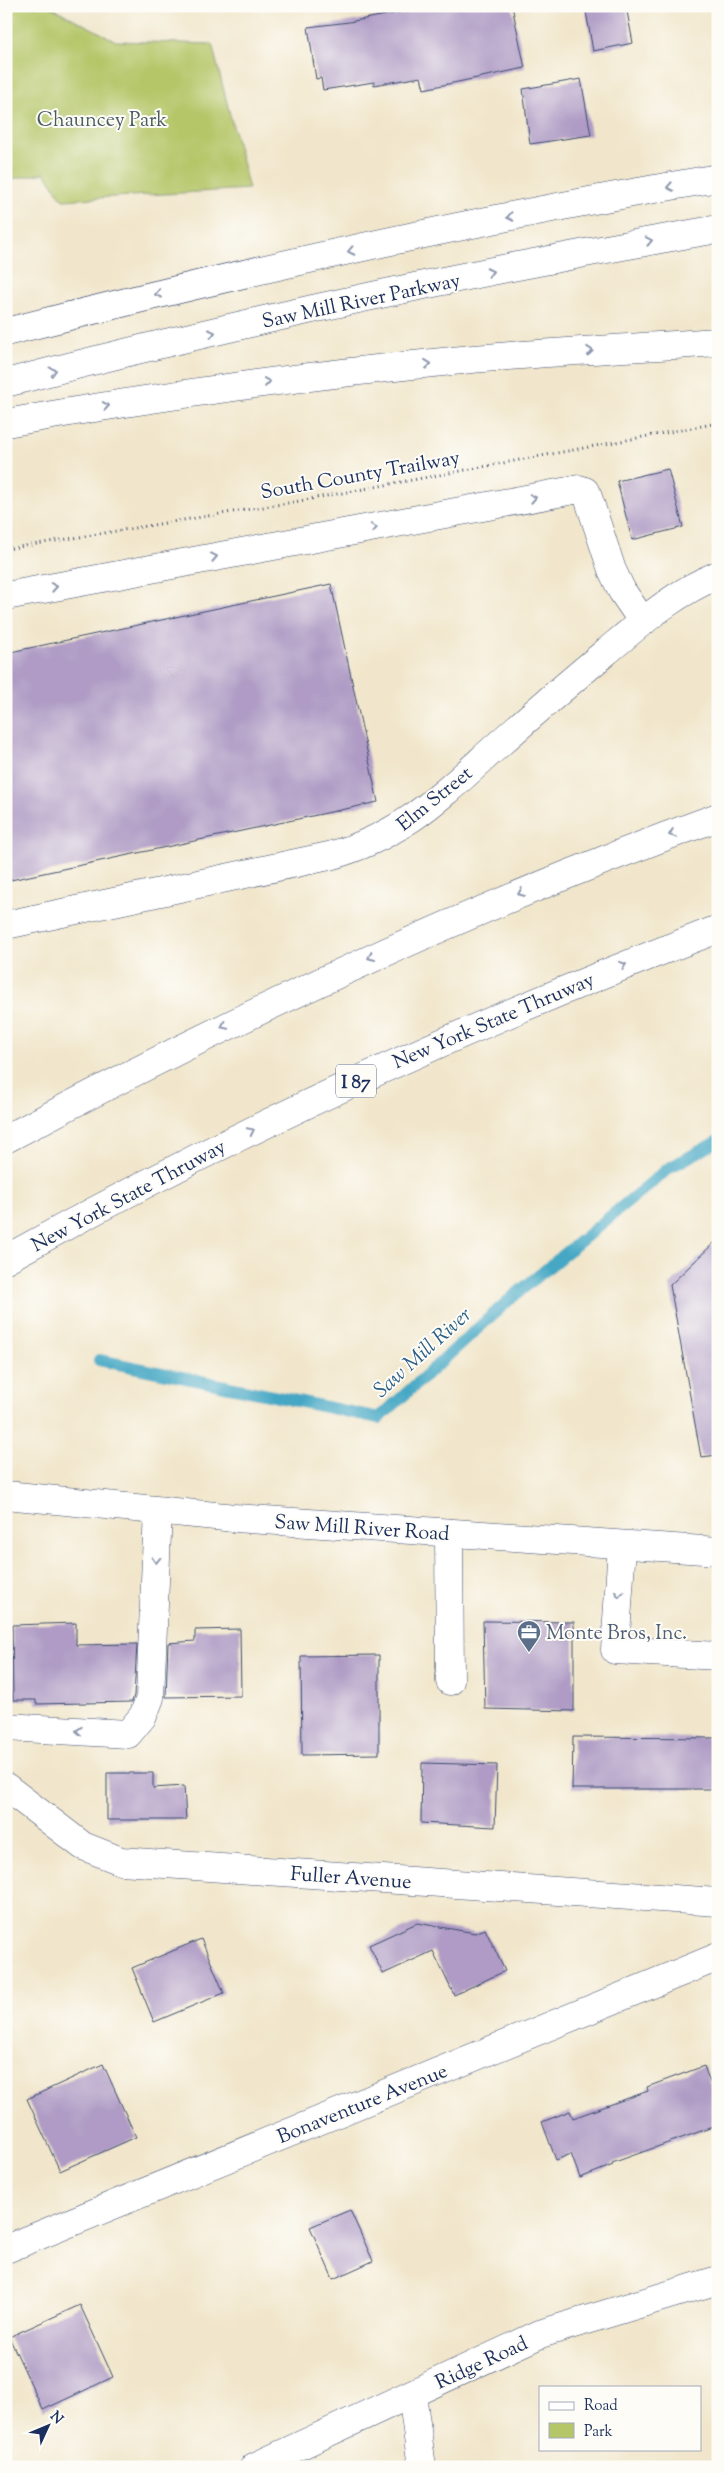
<svg xmlns="http://www.w3.org/2000/svg" width="724" height="2473" font-family="'Sorts Mill Goudy',serif">
<style>
.green{fill:#b5c669;stroke:#687a64}
.lines{fill:none;stroke-linecap:round;stroke-linejoin:round}
.stream{stroke:#44a7c4;stroke-width:12}
.building{fill:#af9bc5}
.minor-casing{stroke:#3b4a6e;stroke-width:29}
.major-casing{stroke:#3b4a6e;stroke-width:29}
.highway-casing{stroke:#3b4a6e;stroke-width:29}
.path{stroke:#3b4a6e;stroke-width:3;stroke-dasharray:1 4;stroke-linecap:butt}
.minor{stroke:#fff;stroke-width:28}
.major{stroke:#fff;stroke-width:28}
.highway{stroke:#fff;stroke-width:28}
.oneway{stroke:#8d97ae}
.labels{text-anchor:middle;stroke-width:4;stroke-linejoin:round;paint-order:stroke}
.shield{fill:#fdfcf7;stroke:#5f6c8c;stroke-width:1}
.shield-label{font-size:19px;font-weight:bold;fill:#1b2f5e}
.park-label{font-size:20px;fill:#495c61;stroke:#fdfcf7}
.street-label{font-size:20px;fill:#1b2f5e;stroke:#fdfcf7}
.service-label{font-size:20px;fill:#4e5e75;stroke:#fdfcf7;text-anchor:start}
.water-label{font-size:21px;font-style:italic;fill:#2b5f87;stroke:#fdfcf7}
</style>
<rect width="100%" height="100%" fill="#fdfcf7"/>
<filter id="ink" filterUnits="userSpaceOnUse"><feTurbulence type="fractalNoise" baseFrequency=".02" numOctaves="2"/><feDisplacementMap in="SourceGraphic" scale="10" xChannelSelector="R" yChannelSelector="G"/><feConvolveMatrix kernelMatrix="1 2 1 2 8 2 1 2 1" color-interpolation-filters="sRGB"/></filter>
<filter id="wash" filterUnits="userSpaceOnUse"><feTurbulence type="fractalNoise" baseFrequency=".0096" numOctaves="4" result="noise"/><feDisplacementMap in="SourceGraphic" scale="20" xChannelSelector="R" yChannelSelector="G"/><feGaussianBlur stdDeviation="1.12" result="paint"/><feColorMatrix in="noise" values="0 0 0 0 0 0 0 0 0 0 0 0 0 0 0 0 0 1.4 0 .05"/><feComposite in="paint" operator="in"/></filter>
<g filter="url(#wash)">
<rect width="100%" height="100%" fill="#f1e6cb"/>
<!-- green -->
<path class="green" d="M6 6H49L116 41 212 44 249 189 63 200 45 173 6 180Z"/>
<g class="lines">
<!-- stream -->
<path class="stream" d="M99 1360 379 1418 509 1300 669 1168 718 1141"/>
</g>
<g id="blocks">
<!-- building -->
<path class="building" d="M433 6H512L525 68 424 89 421 77 374 85V82L323 90 321 78 316 79 308 27 349 22Z
M585 6H626L633 43 593 51Z
M581 79 591 135 530 144 523 89Z
M668 469 683 527 632 540 617 481Z
M331 584 378 802 6 881V653Z
M718 1239V1455L701 1457 670 1285Z
M483 1621 574 1622V1711L485 1709Z
M76 1623V1645L137 1644 134 1695 132 1702 36 1704V1700H13L12 1625Z
M240 1629 241 1696 166 1697 168 1643 195 1641V1630Z
M379 1655V1754L302 1755 301 1656Z
M573 1737 718 1738V1789H572Z
M422 1763 497 1765 495 1827 421 1823Z
M107 1773H153V1788L184 1786 186 1820H107Z
M417 1923 475 1933 485 1929 505 1971 454 1995 433 1951 383 1974 369 1945Z
M201 1939 224 1993 154 2022 132 1968Z
M103 2064 136 2137 60 2171 27 2099Z
M704 2066 718 2104V2125L612 2163 613 2165 580 2178 571 2154 556 2160 542 2122 570 2111 573 2118 648 2091 647 2087Z
M350 2210 373 2261 333 2279 310 2227Z
M80 2305 113 2377 43 2410 9 2337Z"/>
</g>
</g>
<g filter="url(#ink)">
<use href="#blocks" fill-opacity="0" stroke="#3b4a6e" stroke-width="1"/>
<g class="lines">
<!-- minor casing -->
<g class="minor-casing">
<path id="minor" d="M6 596 579 489 585 491 588 497 612 570 622 591 643 622
M6 925 329 856C399 837 436 801 489 753 527 719 566 685 606 652 642 622 674 593 718 575
M449 1533 450 1681
M622 1546 615 1650 718 1656
M6 1727 128 1734 143 1716 150 1698 158 1511
M6 1787 83 1846 121 1861 718 1902
M6 2249 718 1957
M412 2394 422 2467
M254 2467 540 2334 718 2280"/>
</g>
<!-- major casing -->
<g class="major-casing">
<path id="major" d="M6 1495 235 1518 718 1551"/>
</g>
<!-- highway casing -->
<g class="highway-casing">
<path id="highway" d="M6 332C241 272 479 218 718 178
M6 383C241 322 479 270 718 229
M6 423C157 396 309 375 462 360 547 352 633 348 718 342
M6 1139C237 1016 472 906 718 817
M6 1259C235 1131 473 1023 718 929"/>
</g>
<!-- path -->
<path class="path" d="M6 549 294 502 718 423"/>
<!-- minor -->
<use href="#minor" class="minor"/>
<!-- major -->
<use href="#major" class="major"/>
<!-- highway -->
<use href="#highway" class="highway"/>
</g>
<!-- one-way arrows -->
<defs><path id="oneway-chevron" d="M-2-3.5L2.5 0L-2 3.5" fill="none" stroke-width="1.6" stroke-linecap="round" stroke-linejoin="round" transform="scale(1.25)"/></defs>
<g class="oneway">
<use href="#oneway-chevron" transform="translate(670 187) rotate(169)"/>
<use href="#oneway-chevron" transform="translate(510 217) rotate(168)"/>
<use href="#oneway-chevron" transform="translate(649 241) rotate(-11)"/>
<use href="#oneway-chevron" transform="translate(351 251) rotate(168)"/>
<use href="#oneway-chevron" transform="translate(490 272) rotate(-12)"/>
<use href="#oneway-chevron" transform="translate(158 294) rotate(167)"/>
<use href="#oneway-chevron" transform="translate(212 333) rotate(-13)"/>
<use href="#oneway-chevron" transform="translate(590 351) rotate(-4)"/>
<use href="#oneway-chevron" transform="translate(428 364) rotate(-6)"/>
<use href="#oneway-chevron" transform="translate(53 371) rotate(-15)"/>
<use href="#oneway-chevron" transform="translate(267 382) rotate(-8)"/>
<use href="#oneway-chevron" transform="translate(106 406) rotate(-9)"/>
<use href="#oneway-chevron" transform="translate(533 498) rotate(-11)"/>
<use href="#oneway-chevron" transform="translate(374 528) rotate(-11)"/>
<use href="#oneway-chevron" transform="translate(214 557) rotate(-11)"/>
<use href="#oneway-chevron" transform="translate(54 587) rotate(-10)"/>
<use href="#oneway-chevron" transform="translate(672 834) rotate(159)"/>
<use href="#oneway-chevron" transform="translate(521 893) rotate(157)"/>
<use href="#oneway-chevron" transform="translate(371 957) rotate(155)"/>
<use href="#oneway-chevron" transform="translate(623 965) rotate(-21)"/>
<use href="#oneway-chevron" transform="translate(224 1026) rotate(154)"/>
<use href="#oneway-chevron" transform="translate(251 1131) rotate(-26)"/>
<use href="#oneway-chevron" transform="translate(156 1560) rotate(92)"/>
<use href="#oneway-chevron" transform="translate(619 1594) rotate(94)"/>
<use href="#oneway-chevron" transform="translate(79 1731) rotate(-177)"/>
</g>
</g>
<!-- icons -->
<defs>
<g id="office-pin" transform="scale(1.25)"><path d="M0 17L-7.5 6A9.5 9.5 0 1 1 7.5 6Z" fill="#5c6f8a" stroke="#fdfcf7"/><path d="M-6-3h4V-5.5h4V-3h4V5H-6ZM-1-4.5V-3h2v-1.5ZM-6 0V1H6V0Z" fill="#fff"/></g>
</defs>
<g fill-rule="evenodd">
<use href="#office-pin" x="529" y="1632"/>
</g>
<g class="labels">
<!-- shield labels -->
<rect class="shield" x="336" y="1064.5" width="40" height="33" rx="4"/>
<g class="shield-label">
<text x="356" y="1088">I 87</text>
</g>
<!-- park labels -->
<g class="park-label">
<text x="102" y="126">Chauncey Park</text>
</g>
<!-- street labels -->
<g class="street-label">
<text transform="translate(361 300) rotate(-12)" y="7">Saw Mill River Parkway</text>
<text transform="translate(360 474) rotate(-10)" y="7">South County Trailway</text>
<text transform="translate(434 798) rotate(-39)" y="7">Elm Street</text>
<text transform="translate(493 1020) rotate(-23)" y="7">New York State Thruway</text>
<text transform="translate(128 1195) rotate(-28)" y="7">New York State Thruway</text>
<text transform="translate(362 1527) rotate(4)" y="7">Saw Mill River Road</text>
<text transform="translate(351 1877) rotate(4)" y="7">Fuller Avenue</text>
<text transform="translate(362 2103) rotate(-22)" y="7">Bonaventure Avenue</text>
<text transform="translate(481 2362) rotate(-25)" y="7">Ridge Road</text>
</g>
<!-- service labels -->
<g class="service-label">
<text x="546" y="1639">Monte Bros, Inc.</text>
</g>
<!-- water labels -->
<g class="water-label">
<text transform="translate(422 1352) rotate(-42)" y="7">Saw Mill River</text>
</g>
</g>
<!-- margin -->
<rect width="724" height="2473" fill="none" stroke="#fdfcf7" stroke-width="25"/>
<!-- legend -->
<rect x="539" y="2386" width="162" height="65" fill="#fdfcf7" stroke="#a3aaba"/>
<rect x="549" y="2402" width="25" height="8" fill="#ffffff" stroke="#a3aaba"/>
<text x="584" y="2410" font-size="15" fill="#1b2f5e">Road</text>
<rect x="549" y="2423" width="25" height="15" fill="#b5c669" stroke="#a3aaba"/>
<text x="584" y="2436" font-size="15" fill="#1b2f5e">Park</text>
<!-- north arrow -->
<g transform="translate(48 2426) rotate(46)" stroke="#fdfcf7" stroke-width="4" paint-order="stroke">
<path d="M0-4L9 19L0 12L-9 19Z" fill="#1b2f5e"/>
<text y="-8" font-size="14" font-weight="bold" text-anchor="middle" fill="#1b2f5e">N</text>
</g>
</svg>
